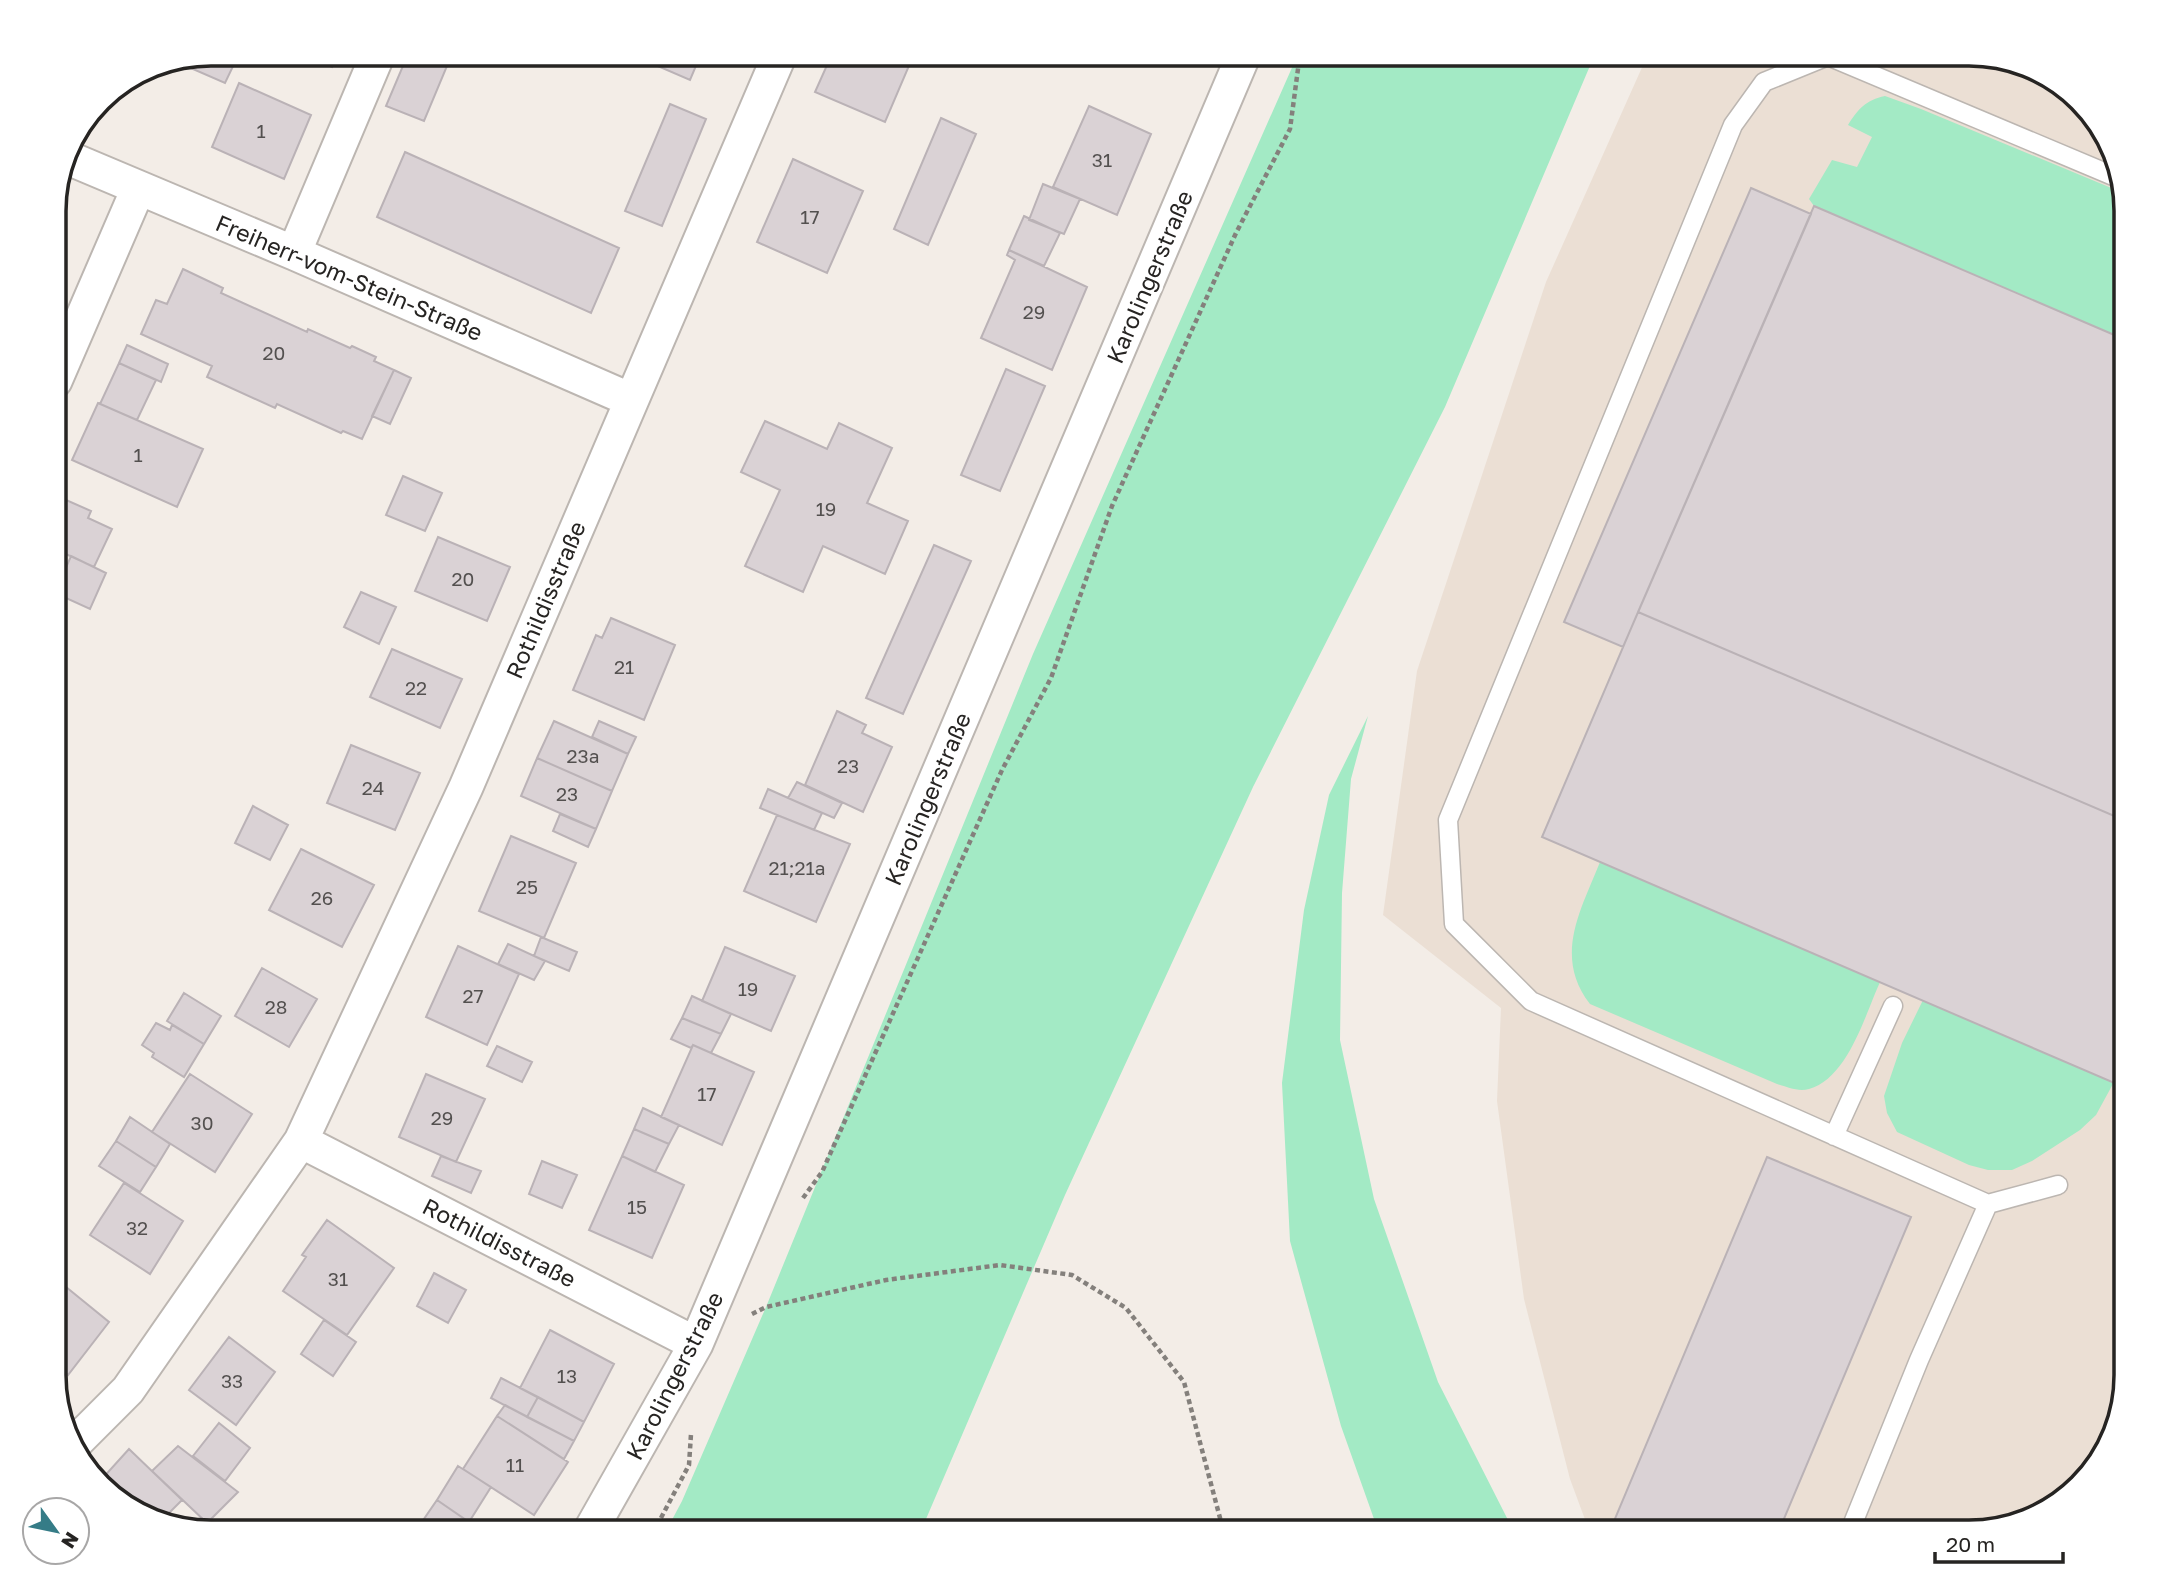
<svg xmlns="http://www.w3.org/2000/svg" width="2180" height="1587" font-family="'Golos Text',sans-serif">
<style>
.built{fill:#ebdfd4}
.green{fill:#a3eac5}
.building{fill:#dad2d5;stroke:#bab2b6;stroke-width:2}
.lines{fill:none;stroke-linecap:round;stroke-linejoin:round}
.service-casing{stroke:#bcb6b1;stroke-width:21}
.minor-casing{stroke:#bcb6b1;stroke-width:37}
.path{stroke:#84807c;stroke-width:4.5;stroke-dasharray:5 3.5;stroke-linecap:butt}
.service{stroke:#fff;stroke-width:18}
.minor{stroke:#fff;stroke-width:33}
.labels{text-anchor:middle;stroke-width:7;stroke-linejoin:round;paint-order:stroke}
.number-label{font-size:19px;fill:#53504f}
.street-label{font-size:23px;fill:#262422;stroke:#fff}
.rim{fill:none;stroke:#262422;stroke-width:3.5}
</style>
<rect width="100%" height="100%" fill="#f3ede7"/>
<!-- built -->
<path class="built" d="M1648 54H1969L2064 87 2109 142 2126 212V1375L2093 1471 2038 1516 1968 1533H1590L1570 1479 1524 1299 1497 1101 1501 1008 1383 915 1417 671 1546 282Z"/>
<!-- green -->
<path class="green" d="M1298 54H1595L1445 407 1253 787 1065 1195 920 1533H665L682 1501 766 1307 1033 654Z
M1885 96 1921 109 2121 192 2126 212V340L1814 206 1809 199 1832 160 1857 167 1872 137 1848 125C1858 109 1866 100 1885 96Z
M1368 716 1351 779 1342 893 1340 1040 1374 1199 1438 1382 1507 1518 1517 1533H1379L1341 1426 1290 1241 1282 1083 1304 910 1329 795Z
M1600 862 1880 982C1865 1015 1848 1078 1809 1089 1798 1092 1787 1087 1777 1084L1590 1004C1553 956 1581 910 1600 862Z
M1923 1000 2114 1082 2096 1115 2080 1130 2032 1161 2012 1170H1988L1969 1165 1897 1132 1887 1113 1884 1096 1902 1043Z"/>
<!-- building -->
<path class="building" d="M212 54 235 62 225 83 186 66 190 59Z
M302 54H337L332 67Z
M408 54H452L424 121 386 106Z
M630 54H701L690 80Z
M832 54H914L885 122 815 92Z
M239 83 311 115 284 179 212 147Z
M670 104 706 119 662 226 625 211Z
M1089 106 1151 134 1117 215 1053 187Z
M941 118 976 134 928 245 894 229Z
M405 152 619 248 591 313 377 217Z
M793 159 863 191 827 273 757 242Z
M1043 184 1080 199 1064 234 1029 220Z
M1751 188 1811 214 1623 647 1564 622Z
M1814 206 2126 340V821L1638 612Z
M1024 216 1060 233 1044 266 1009 250Z
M1009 250 1087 287 1052 370 981 338 1015 260 1007 255Z
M183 269 223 288 221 293 307 332 308 329 350 348 352 346 376 357 374 361 394 370 362 439 343 431 341 433 277 404 275 408 207 377 212 366 141 334 156 300 167 304Z
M127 345 168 364 161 382 119 363Z
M119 363 156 380 137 420 100 404Z
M1006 369 1045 386 1000 491 961 475Z
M394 370 411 378 390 424 372 416Z
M98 403 203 449 177 507 72 460Z
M765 421 827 449 839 423 892 448 867 503 908 521 885 574 823 546 803 592 745 566 780 490 741 472Z
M403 476 442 493 425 531 386 515Z
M57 496 91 511 88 518 112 529 94 567 55 549V502Z
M438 537 510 567 487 621 415 591Z
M934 545 971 561 903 714 866 698Z
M71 556 106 573 90 609 55 593Z
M361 592 396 607 379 644 344 627Z
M1638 612 2126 821V1088L1542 837Z
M611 618 675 645 644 720 573 690 596 635 602 638Z
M392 649 462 679 440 728 370 697Z
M837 711 866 725 862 733 892 747 863 812 805 785Z
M554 721 628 754 612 791 537 758Z
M599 721 636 737 628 754 592 737Z
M351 745 420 773 395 830 327 803Z
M537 758 612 791 596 829 521 796Z
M797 782 842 803 834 818 788 798Z
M768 789 822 813 814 830 760 808Z
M253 806 288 825 270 860 235 843Z
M560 814 596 829 588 847 553 831Z
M777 815 850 844 816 922 744 891Z
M511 836 576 863 544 938 479 911Z
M301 849 374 885 342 947 269 910Z
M541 937 577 952 569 971 534 956Z
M508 944 545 961 534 980 498 964Z
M458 946 519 974 487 1045 426 1017Z
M725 947 795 976 771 1031 702 1001Z
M262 968 317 999 289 1047 235 1016Z
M184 993 221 1016 204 1044 167 1021Z
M692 996 731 1014 721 1034 682 1018Z
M682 1018 721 1034 711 1053 693 1045 691 1048 671 1039Z
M156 1023 170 1030 172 1025 204 1044 184 1077 152 1057 154 1053 142 1045Z
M693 1045 754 1072 722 1145 661 1117Z
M497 1046 532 1062 522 1082 487 1066Z
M190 1074 252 1114 215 1172 152 1132Z
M426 1074 485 1099 456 1162 399 1137Z
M643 1108 679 1125 669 1144 634 1129Z
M130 1117 170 1144 156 1167 116 1141Z
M634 1129 669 1144 655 1172 622 1156Z
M116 1141 156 1167 140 1192 99 1166Z
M441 1156 481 1171 471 1193 432 1176Z
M622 1156 684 1185 652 1258 589 1230Z
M1767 1157 1911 1217 1778 1533H1609Z
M542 1161 577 1175 562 1208 529 1194Z
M124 1183 183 1221 150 1274 90 1235Z
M327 1220 394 1268 347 1335 283 1291 306 1257 302 1255Z
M434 1273 466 1290 448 1323 417 1306Z
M55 1278 109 1322 68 1375 55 1365Z
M324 1320 356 1342 333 1376 301 1354Z
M550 1330 614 1364 584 1422 520 1388Z
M229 1337 275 1372 236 1425 189 1390Z
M501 1378 538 1397 527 1417 491 1398Z
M538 1397 584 1422 574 1441 527 1417Z
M505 1405 574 1441 564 1459 497 1416Z
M497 1416 568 1462 534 1515 463 1469Z
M219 1423 250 1448 225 1481 193 1456Z
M178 1446 238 1492 207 1523 152 1471Z
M129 1449 182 1500 165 1517 116 1500 100 1481Z
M458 1466 491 1487 469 1522 437 1500Z
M437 1500 469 1522 461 1533 415 1532Z"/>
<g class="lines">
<!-- service casing -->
<g class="service-casing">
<path id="service" d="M1834 1136 1893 1006
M2058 1185 1988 1204 1531 1001 1454 924 1448 820 1733 125 1764 82 1828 56 2118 178
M1849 1533 1919 1360 1988 1204"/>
</g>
<!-- minor casing -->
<g class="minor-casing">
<path id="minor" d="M66 157 294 253 631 400
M294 253 378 54
M55 381 138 189
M301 1141 696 1344
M72 1446 128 1390 301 1141 466 787 780 54
M589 1533 696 1344 1244 54"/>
</g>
<!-- path -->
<path class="path" d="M803 1198 822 1172 1002 770 1051 678 1112 506 1236 233 1290 129 1300 54
M752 1314 766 1307 886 1280 1000 1265 1072 1275 1126 1308 1184 1382 1224 1533
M653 1533 689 1465 691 1434"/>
<!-- service -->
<use href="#service" class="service"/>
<!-- minor -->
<use href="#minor" class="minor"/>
</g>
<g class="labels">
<!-- number labels -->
<g class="number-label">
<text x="261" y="138">1</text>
<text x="1102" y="167">31</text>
<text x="810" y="224">17</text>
<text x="1034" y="319">29</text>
<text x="274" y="360">20</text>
<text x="138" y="462">1</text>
<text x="826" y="516">19</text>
<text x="463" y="586">20</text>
<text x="624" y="674">21</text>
<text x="416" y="695">22</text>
<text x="583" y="763">23a</text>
<text x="848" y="773">23</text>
<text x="373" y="795">24</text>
<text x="567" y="801">23</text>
<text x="797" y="875">21;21a</text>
<text x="527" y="894">25</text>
<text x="322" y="905">26</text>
<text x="748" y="996">19</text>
<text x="473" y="1003">27</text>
<text x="276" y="1014">28</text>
<text x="707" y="1101">17</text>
<text x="442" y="1125">29</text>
<text x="202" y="1130">30</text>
<text x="637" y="1214">15</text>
<text x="137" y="1235">32</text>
<text x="338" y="1286">31</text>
<text x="567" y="1383">13</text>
<text x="232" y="1388">33</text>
<text x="515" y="1472">11</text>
</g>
<!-- street labels -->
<g class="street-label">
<text transform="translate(1150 277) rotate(-67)" y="8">Karolingerstraße</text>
<text transform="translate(349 278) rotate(23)" y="8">Freiherr-vom-Stein-Straße</text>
<text transform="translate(546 600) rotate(-67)" y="8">Rothildisstraße</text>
<text transform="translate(928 799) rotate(-67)" y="8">Karolingerstraße</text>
<text transform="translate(499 1243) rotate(27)" y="8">Rothildisstraße</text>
<text transform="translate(675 1376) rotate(-63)" y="8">Karolingerstraße</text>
</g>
</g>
<!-- crop -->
<path d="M0 0H2180V1587H0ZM211 66H1969A145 145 0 0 1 2114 211V1375A145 145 0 0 1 1969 1520H211A145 145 0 0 1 66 1375V211A145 145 0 0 1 211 66Z" fill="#fff" fill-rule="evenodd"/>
<path class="rim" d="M211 66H1969A145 145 0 0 1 2114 211V1375A145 145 0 0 1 1969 1520H211A145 145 0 0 1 66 1375V211A145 145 0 0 1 211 66Z"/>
<!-- north arrow -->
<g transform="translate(56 1531) rotate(123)"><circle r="33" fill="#ffffff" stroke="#a8a7a7" stroke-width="2"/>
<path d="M0-5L12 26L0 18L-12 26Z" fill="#357c87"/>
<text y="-10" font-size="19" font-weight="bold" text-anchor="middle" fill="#262422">N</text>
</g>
<!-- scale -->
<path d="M1935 1552v10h128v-10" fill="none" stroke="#262422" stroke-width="3.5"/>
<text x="1946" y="1552" font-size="21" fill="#262422" stroke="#ffffff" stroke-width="5" paint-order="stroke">20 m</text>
</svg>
